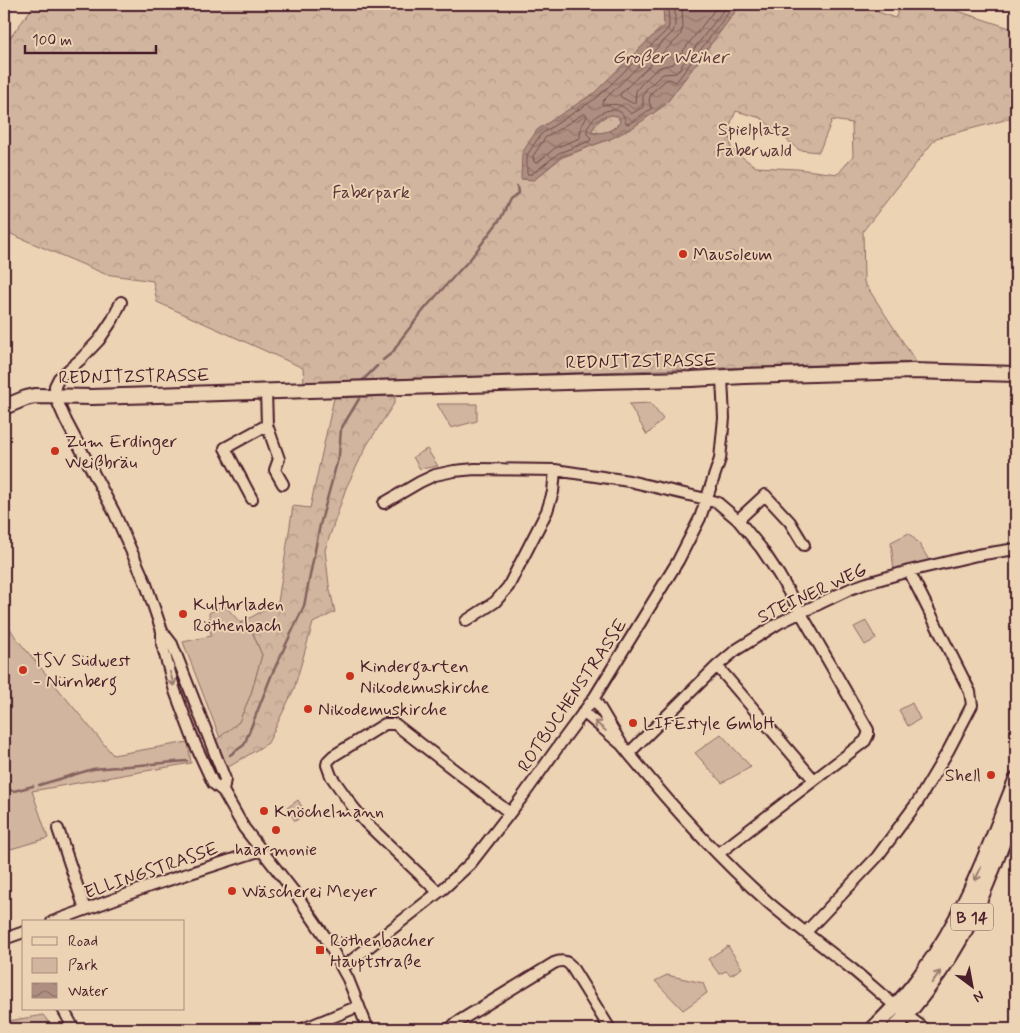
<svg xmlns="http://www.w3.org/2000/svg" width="1020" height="1033" font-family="Mynerve,sans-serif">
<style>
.green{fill:#d1b59e;stroke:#8e6a64}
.forest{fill:url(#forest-crowns);stroke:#8e6a64;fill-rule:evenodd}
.water{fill:url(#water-waves);stroke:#86625e;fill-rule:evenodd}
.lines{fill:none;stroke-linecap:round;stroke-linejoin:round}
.shore{stroke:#724b4d;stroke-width:1}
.stream{stroke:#86625e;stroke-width:2.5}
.minor-casing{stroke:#4a1f2b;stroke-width:14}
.major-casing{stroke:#4a1f2b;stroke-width:18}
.minor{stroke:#ecd3b4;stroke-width:10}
.major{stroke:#ecd3b4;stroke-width:14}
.oneway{stroke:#9b7970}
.poi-dot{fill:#c8321e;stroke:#ecd3b4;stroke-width:2}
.labels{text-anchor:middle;stroke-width:4;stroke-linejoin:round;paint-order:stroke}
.shield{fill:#ecd3b4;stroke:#7b5554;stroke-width:1}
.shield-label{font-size:16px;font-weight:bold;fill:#4a1f2b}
.park-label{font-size:18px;fill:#5e363c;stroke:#ecd3b4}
.poi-label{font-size:18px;fill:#4a1f2b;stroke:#ecd3b4;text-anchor:start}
.street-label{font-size:18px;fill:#4a1f2b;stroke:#ecd3b4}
.water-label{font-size:19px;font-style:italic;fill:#633b40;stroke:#ecd3b4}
</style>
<defs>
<pattern id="forest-crowns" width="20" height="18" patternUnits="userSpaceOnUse" patternTransform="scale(1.25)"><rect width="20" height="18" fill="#d1b59e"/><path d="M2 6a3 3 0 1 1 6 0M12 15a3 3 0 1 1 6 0" fill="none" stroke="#b59b88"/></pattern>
<pattern id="water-waves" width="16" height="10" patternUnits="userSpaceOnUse" patternTransform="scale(1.25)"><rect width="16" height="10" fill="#ae8e80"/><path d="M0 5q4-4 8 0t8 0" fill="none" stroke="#907369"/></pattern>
</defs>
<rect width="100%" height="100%" fill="#ecd3b4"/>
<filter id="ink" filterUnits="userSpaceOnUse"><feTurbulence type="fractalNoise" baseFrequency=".02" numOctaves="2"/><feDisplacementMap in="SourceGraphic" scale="10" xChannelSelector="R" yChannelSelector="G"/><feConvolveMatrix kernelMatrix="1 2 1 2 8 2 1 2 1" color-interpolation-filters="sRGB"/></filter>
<g filter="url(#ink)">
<!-- green -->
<path class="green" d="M650 403 663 419 647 435 629 404Z
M437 404H477V421L451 428Z
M427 449 438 466 420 469 413 457Z
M909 533 920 545 930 562 894 572 891 542Z
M224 605 241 623 240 630 252 631 262 655 251 694 239 722 220 738 183 642 211 636 209 613Z
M4 619 16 638 113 755 188 742 191 763 32 791 48 838 4 851Z
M866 621 876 639 865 645 854 627Z
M164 644H168L206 738 197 741Z
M912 703 920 719 908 726 899 710Z
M721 734 751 767 722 783 695 753Z
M298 800 306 814 295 821 287 808Z
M728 946 742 968 731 975 726 971 719 974 708 959Z
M667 975 703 983 707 993 683 1010 655 981Z
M43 1015 54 1029H14L9 1021Z"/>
<!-- forest -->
<path class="forest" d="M35 4H663L664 25 594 93 537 130 534 180 561 158 610 139 632 128 665 105 741 4H856L895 18 902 4H936L1016 30V117L936 138 863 231 864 282 916 362 688 369 304 382 303 368 157 302 153 281 105 274 4 231V46ZM736 111 761 118 799 150 819 152 832 120 852 123 853 156 838 174 797 169 756 167 731 149 730 125Z
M611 115 618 116 620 122C612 132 603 134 591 132 596 123 601 117 611 115Z
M395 396V402L367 445 346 488 325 550 329 585 335 612 313 623 294 689 268 743 227 768 216 740 239 722 251 694 262 655 252 631 240 630 241 623 278 602 293 506 310 508 334 398Z"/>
<!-- water -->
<path class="water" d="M663 4H741L665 105 632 128 610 139 561 157 534 180 521 179 522 153 537 130 594 93 664 25ZM611 115 618 116 620 122C612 132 603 134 591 132 596 123 601 117 611 115Z"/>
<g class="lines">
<!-- shore -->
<path class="shore" d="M668 4 669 25 668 29 598 97 541 134 527 155V174H532L559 153 590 141 591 138 587 134C585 120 608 104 620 112 624 114 625 120 626 123L628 124 651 109V107L649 101 651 93 666 80 670 79 675 82 677 81 735 4
M675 4V26L673 32 603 101 602 103 603 105C618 104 621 103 631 114L643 107V95L647 88 663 74 676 73 728 4
M682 4 683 27 680 36 621 93 620 95 621 97 632 103H635L636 91 642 83 658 68 664 66 673 64 719 4
M583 114H586L587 117 581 127 580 138 555 148 537 163 534 162 533 156 545 138Z"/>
<!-- stream -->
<path class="stream" d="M383 360 393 352 401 339 427 306 471 258 501 218 510 199 518 193 517 186
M362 381 377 366
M230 755 244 745 272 674 304 606 320 525 339 455 341 429 359 399
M39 785 93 769 187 761
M4 789 14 791 33 786"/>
<!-- minor casing -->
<g class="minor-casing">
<path id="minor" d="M121 302 113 319 99 340 81 359 59 378 55 386V396L66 421 114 512 146 584 162 631 172 644 225 779 223 791
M266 391 267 425 279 459 275 470 283 484
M252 499 225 448 267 425
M384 503 420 482 435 475 454 471 475 469 555 470 629 481 706 499 718 503 738 520 761 548 779 575 868 730V735L865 741 718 854
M738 520 765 495 790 522 804 545
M466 621 495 602 508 587 547 511 553 492 555 470
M162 631V644L175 691 195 744 213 783 223 791 244 828 295 893 324 935 348 979 368 1029
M717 666 814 780
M583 712 622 745 594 698
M622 745C667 801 715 855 769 903 796 926 824 947 852 969 876 989 899 1011 925 1029
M629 753 717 666 736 650 779 623 850 589 867 583 909 571 977 555 1016 549
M58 829 85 909
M438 892 366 823 353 807 331 776 327 765 328 761 333 756 385 724H395L510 813
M52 922 150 886 262 850
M806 932 877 857 917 803 948 751 972 705 970 692 909 571
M4 939 24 932
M342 968 444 888 471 863 523 796 560 744 594 698 678 561 700 518 720 459 724 418 722 378
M63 1009 74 1029
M303 1029 359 1006
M450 1029 456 1023 554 963C561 960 566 960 571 966L610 1029"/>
</g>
<!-- major casing -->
<g class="major-casing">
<path id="major" d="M4 407 26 398 35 396 92 397 598 381 692 379 744 376 912 371 1016 374
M873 1029C890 1012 907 995 921 975 965 916 989 848 1016 780
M894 1029C921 999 946 966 965 930 986 891 1000 848 1016 807"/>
</g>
<!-- minor -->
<use href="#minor" class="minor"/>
<!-- major -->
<use href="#major" class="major"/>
</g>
<!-- one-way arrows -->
<defs><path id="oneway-shaft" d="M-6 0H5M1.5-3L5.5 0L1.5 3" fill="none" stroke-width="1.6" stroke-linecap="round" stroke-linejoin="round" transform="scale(1.25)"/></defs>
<g class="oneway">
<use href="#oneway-shaft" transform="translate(172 679) rotate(74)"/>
<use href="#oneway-shaft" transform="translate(600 726) rotate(-140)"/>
<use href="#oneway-shaft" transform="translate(978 874) rotate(114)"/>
<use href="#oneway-shaft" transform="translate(936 977) rotate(-55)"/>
</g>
</g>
<!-- markers -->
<g class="poi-dot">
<circle cx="683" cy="254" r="5"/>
<circle cx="55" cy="451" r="5"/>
<circle cx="183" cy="614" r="5"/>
<circle cx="23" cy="670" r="5"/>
<circle cx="350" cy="676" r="5"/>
<circle cx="308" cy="709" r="5"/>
<circle cx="633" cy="723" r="5"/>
<circle cx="991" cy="775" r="5"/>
<circle cx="264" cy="811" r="5"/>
<circle cx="276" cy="830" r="5"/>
<circle cx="232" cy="891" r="5"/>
<rect x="315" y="945" width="10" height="10" rx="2.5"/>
</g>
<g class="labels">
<!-- shield labels -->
<rect class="shield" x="951" y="903.5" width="42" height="27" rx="4"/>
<g class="shield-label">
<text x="972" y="923">B 14</text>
</g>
<!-- park labels -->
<g class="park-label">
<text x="754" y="135">Spielplatz<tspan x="754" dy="21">Faberwald</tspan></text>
<text x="371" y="198">Faberpark</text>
</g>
<!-- poi labels -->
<g class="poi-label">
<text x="693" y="260">Mausoleum</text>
<text x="65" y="447">Zum Erdinger<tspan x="65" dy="21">Weißbräu</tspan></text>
<text x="193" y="610">Kulturladen<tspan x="193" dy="21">Röthenbach</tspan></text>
<text x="33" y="666">TSV Südwest<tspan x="33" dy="21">- Nürnberg</tspan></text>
<text x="360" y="672">Kindergarten<tspan x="360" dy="21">Nikodemuskirche</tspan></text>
<text x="318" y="715">Nikodemuskirche</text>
<text x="643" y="729">LIFEstyle GmbH</text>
<text x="981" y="781" text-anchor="end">Shell</text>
<text x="274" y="817">Knöchelmann</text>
<text x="276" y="855" text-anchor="middle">haarmonie</text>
<text x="242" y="897">Wäscherei Meyer</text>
<text x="330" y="946">Röthenbacher<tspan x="330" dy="21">Hauptstraße</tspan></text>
</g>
<!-- street labels -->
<g class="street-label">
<text transform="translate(641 361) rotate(-1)" y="6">REDNITZSTRASSE</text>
<text transform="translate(134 376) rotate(-1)" y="6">REDNITZSTRASSE</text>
<text transform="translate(812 593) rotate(-25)" y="6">STEINER WEG</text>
<text transform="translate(572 695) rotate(-56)" y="6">ROTBUCHENSTRASSE</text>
<text transform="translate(151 870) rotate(-19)" y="6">ELLINGSTRASSE</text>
</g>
<!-- water labels -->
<g class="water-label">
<text x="670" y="63">Großer Weiher</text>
</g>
</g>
<!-- margin -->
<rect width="1020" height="1033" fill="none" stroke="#ecd3b4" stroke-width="20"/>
<rect x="10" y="10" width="1000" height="1013" fill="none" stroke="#4a1f2b" stroke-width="2" filter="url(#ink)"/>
<!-- legend -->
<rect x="22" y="920" width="162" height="90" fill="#ecd3b4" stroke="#ab8b7d"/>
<rect x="32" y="937" width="25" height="8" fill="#ecd3b4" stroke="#ab8b7d"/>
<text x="68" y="946" font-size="15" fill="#4a1f2b">Road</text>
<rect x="32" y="958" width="25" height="15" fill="#d1b59e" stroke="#ab8b7d"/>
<text x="68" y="970" font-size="15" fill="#4a1f2b">Park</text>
<rect x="32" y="983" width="25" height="15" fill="url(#water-waves)" stroke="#ab8b7d"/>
<text x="68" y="996" font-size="15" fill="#4a1f2b">Water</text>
<!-- north arrow -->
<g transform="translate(972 986) rotate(148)" stroke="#ecd3b4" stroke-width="4" paint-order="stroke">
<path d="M0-4L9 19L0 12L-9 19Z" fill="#4a1f2b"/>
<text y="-8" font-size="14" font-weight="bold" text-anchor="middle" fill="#4a1f2b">N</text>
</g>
<!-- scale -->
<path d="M25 45v8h131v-8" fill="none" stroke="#4a1f2b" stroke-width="2.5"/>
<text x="32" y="45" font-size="15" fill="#4a1f2b" stroke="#ecd3b4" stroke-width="4" paint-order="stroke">100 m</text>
</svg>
